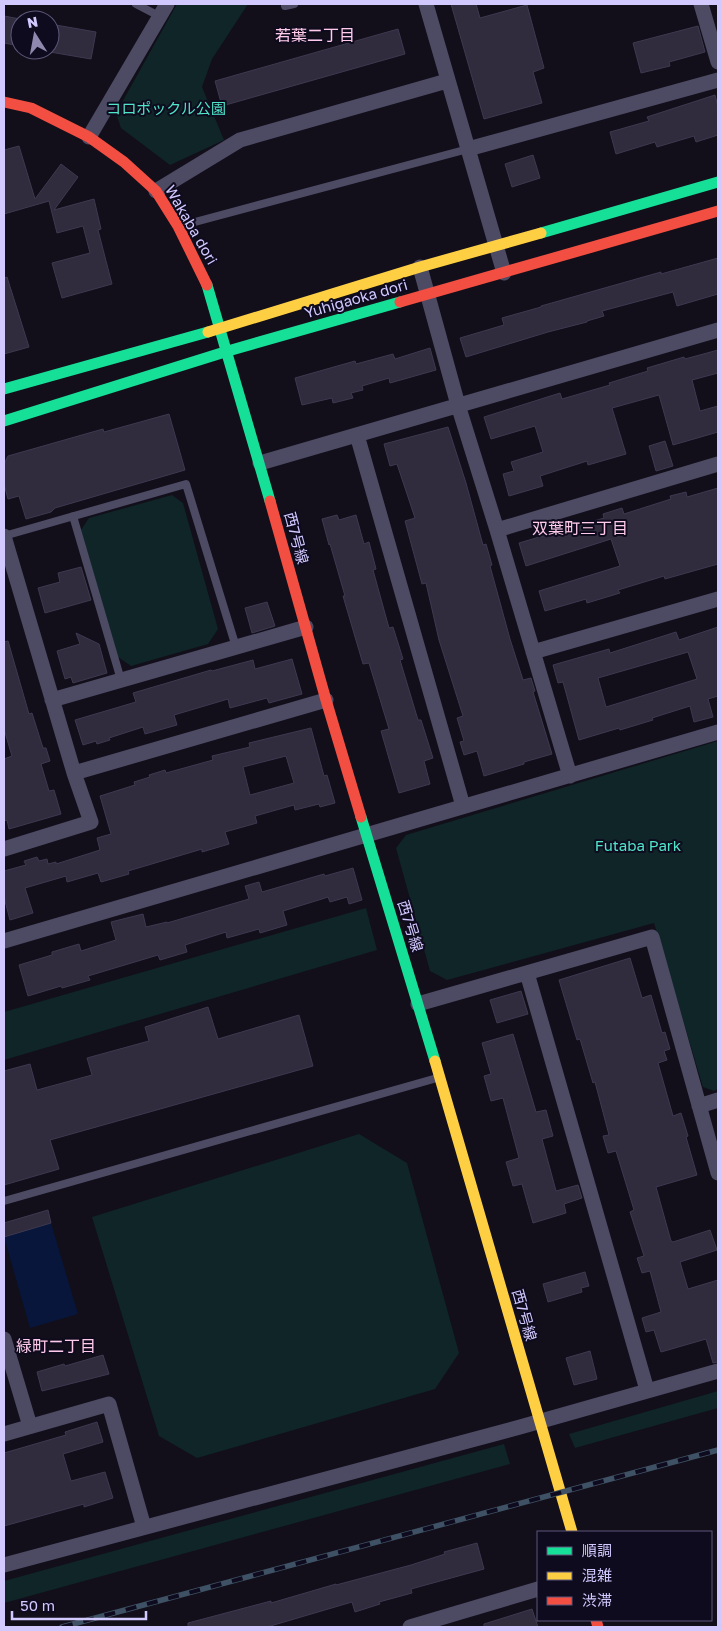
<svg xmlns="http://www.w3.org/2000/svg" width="722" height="1631" font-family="'Golos Text','Noto Sans JP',sans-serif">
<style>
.green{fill:#0f2527}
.water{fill:#07163a}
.building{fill:#302c3e;stroke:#3e3950;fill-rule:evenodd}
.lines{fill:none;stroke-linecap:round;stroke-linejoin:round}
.lane{stroke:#4d4a64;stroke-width:8}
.street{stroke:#4d4a64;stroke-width:15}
.fast{stroke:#16e098;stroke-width:11}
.slow{stroke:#ffcf43;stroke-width:11}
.jam{stroke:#f24e42;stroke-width:11}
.rail-casing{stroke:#3f5265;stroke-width:5.5}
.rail{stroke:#0f0b1f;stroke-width:4;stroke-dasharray:11;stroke-linecap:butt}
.labels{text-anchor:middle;stroke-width:4;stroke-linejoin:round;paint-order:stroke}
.park-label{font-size:15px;fill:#4fe5c8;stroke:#0f0b1f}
.street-label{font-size:15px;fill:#d2c9ff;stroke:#0f0b1f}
.neighbourhood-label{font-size:16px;fill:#ffcbe9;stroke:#0f0b1f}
</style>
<rect width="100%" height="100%" fill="#120f1a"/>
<!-- green -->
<path class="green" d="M177 4H248L212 59 202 87 224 140 170 165 121 128 116 113Z
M172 495 183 503 218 629 208 644 131 666 118 657 81 530 89 518Z
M718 741V1089L714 1091 703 1087 654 923 447 980 430 971 396 848 406 835Z
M366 908 377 950 4 1060V1012Z
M359 1134 407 1163 459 1353 435 1389 197 1458 159 1436 92 1217Z
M718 1391V1408L575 1448 569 1434Z
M504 1444 510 1464 4 1603V1581Z"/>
<!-- water -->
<path class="water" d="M51 1223 78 1314 30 1328 4 1237Z"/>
<!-- building -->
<path class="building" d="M451 4H476L480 18 527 5 544 68 533 72 542 103 484 119Z
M4 16 20 19V46L4 43Z
M50 24 96 32 91 59 50 52Z
M698 26 705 52 669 62 670 66 641 73 633 43Z
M398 29 405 54 222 106 215 81Z
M715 95 718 107V135L696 142 694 136 657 147 655 142 616 154 610 132 649 121 647 117Z
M19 146 35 199 61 164 78 177 54 210 94 199 101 229 98 230 112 284 62 298 52 263 90 253 83 226 57 233 49 201 4 214V150Z
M533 155 540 178 512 187 505 164Z
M718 258V294L677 306 673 292 602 311 604 316 587 321V322L548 332 466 357 460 338 504 325 502 318 541 307V306L661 272V274Z
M7 277 29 347 4 354V278Z
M430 348 436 370 390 383 389 378 362 386 363 390 351 393 353 398 333 403 332 398 302 405 295 378 355 361 356 364 393 354 395 359Z
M718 350V373L692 380 700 411 718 406V432L673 445 659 395 612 408 626 454 588 465 587 461 540 476 543 486 509 496 503 474 514 471 511 462 543 452 535 426 491 439 484 417 560 393 562 399 610 385 609 383 648 371 647 368 684 357 685 359Z
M169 414 185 470 55 508 51 512 26 519 19 496 8 499 4 484V464L8 456 103 429 104 432Z
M448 427 466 483 483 545 486 544 492 565 490 566 510 639 523 680 531 678 535 691 533 692 552 754 524 762V764L484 776 477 751 464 755 460 742 464 741 457 718 463 716 439 640 426 583 422 584 405 521 415 518 397 464 390 466 384 444Z
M665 441 673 466 656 471 649 446Z
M718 488V564L665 579 664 576 618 590 620 593 587 603 586 599 545 611 539 591 620 566 611 539 526 566 519 543 604 518 603 514 622 508 624 514 671 499 670 496 686 492 687 497Z
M337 515 339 520 356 515 364 544 369 542 376 569 373 570 389 628 393 627 403 659 400 660 418 720H421L433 758 424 761 430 784 399 793 381 731 389 729 369 663 363 664 343 596H345L330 544 329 545 322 519Z
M81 567 91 600 45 613 38 588 60 582 58 573Z
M267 602 275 626 252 633 245 608Z
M718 627V696L708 699 713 717 694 722 690 706 652 718 653 720 620 730 619 728 579 740 563 682 558 683 553 665 609 649 610 653 676 632 679 640ZM688 652 697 679 606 707 598 678Z
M76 633 99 644 107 673 73 683 71 677 65 679 57 651 80 644Z
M8 641 29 714 32 713 43 748H46L50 761 41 764 49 791 54 790 61 814 9 829 7 820 4 821V759L12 756 4 729V642Z
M292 659 302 694 269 703 267 698 230 708 228 699 174 715 177 725 145 734 143 727 109 738 110 740 97 744 96 741 83 745 75 720 136 702 133 693 211 670 212 671 253 660 255 669Z
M311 728 324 776 327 775 335 803 320 807 319 804 295 810 294 805 255 816 257 823 225 832 229 844 202 852V849L145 866 128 871 129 874 101 882 98 873 67 882 66 876 25 888 33 913 10 920 4 897V871L26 865 24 861 37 857 39 861 47 859 48 864 56 862V864L100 850 97 838 111 834 100 796 135 785 134 782 150 777 149 775 165 770 166 773 213 760 212 756 250 747 249 743ZM286 756 294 783 250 795 243 767Z
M353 868 362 900 349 904 347 897 330 902 328 897 322 899 283 911 287 925 260 933 259 929 227 938 226 932 185 945 187 952 160 960 158 955 88 976 90 980 62 988 61 986 28 996 19 965 52 955V952L79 944 81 951 116 940 111 922 143 914 146 927 167 922V923L249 899 245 886 259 882 262 892 324 874 325 876Z
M630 958 642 998 651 995 662 1033 665 1032 670 1049 664 1051 667 1060 658 1063 673 1116 681 1113 688 1136 686 1137 697 1175 656 1187 671 1241 673 1242 710 1230 717 1250 680 1262 688 1289 718 1280V1362L713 1363 706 1339 661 1352 654 1330 646 1332 642 1318 661 1312 650 1271 642 1273 637 1258 644 1256 630 1212 634 1210 616 1151 608 1153 603 1136 609 1135 595 1082 593 1083 580 1039 577 1040 559 980Z
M521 991 528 1014 497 1023 490 1000Z
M208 1007 218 1039 299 1015 313 1066 50 1140 59 1169 4 1185V1071L30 1064 37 1090 92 1075 87 1058 149 1041 145 1027Z
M513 1034 536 1112 546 1110 553 1136 542 1139 556 1191 578 1185 582 1198 564 1204 566 1213 533 1223 522 1184 513 1186 506 1162 519 1158 503 1098 491 1101 484 1076 491 1074 482 1043Z
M48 1210 51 1223 4 1237V1223Z
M585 1272 589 1286 581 1288 582 1292 548 1302 543 1284Z
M590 1351 597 1379 574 1385 566 1358Z
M103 1355 109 1374 42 1391 37 1372 64 1364 65 1366Z
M97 1422 103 1442 63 1454 71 1481 105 1472 113 1498 84 1507V1504L4 1526V1453L66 1435 65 1432Z
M477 1543 484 1569 411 1589 412 1593 379 1602 380 1604 355 1612 352 1602 267 1627H188V1623L271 1601V1603L336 1584V1585L411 1565 445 1554 444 1552Z
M532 1609 538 1627H484V1624Z"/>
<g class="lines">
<!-- lane -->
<path class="lane" d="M136 4 159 16
M285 6 294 4
M180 226 468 149
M73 516 121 680
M4 536 186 484 236 647
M4 1201 437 1078"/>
<!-- street -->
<path class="street" d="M426 4 504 273
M701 4 718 62
M89 137 167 4
M468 149 718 80
M156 191 240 140 447 81
M420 267 458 405 497 530 570 776
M357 435 463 806
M260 463 718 330
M497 530 718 464
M4 536 74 773 91 822 4 849
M533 652 718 599
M52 700 306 627
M74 773 326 700
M4 941 718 732
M527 973 647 1390
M418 1004 652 937 718 1173
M699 1106 718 1100
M4 1339 30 1426
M4 1434 109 1404 144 1527
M4 1565 520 1427 718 1371
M410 1627 538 1589"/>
<!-- fast -->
<path class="fast" d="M541 233 718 182
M207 285 270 501
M4 389 208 332
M4 421 228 351 400 302
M361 817 435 1061"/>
<!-- slow -->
<path class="slow" d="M208 332 420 267 541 233
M435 1061 572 1532"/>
<!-- jam -->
<path class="jam" d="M4 102 31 108 89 137 124 162 156 191 178 226 207 285
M400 302 718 211
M270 501 326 700 361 817
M596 1620 598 1627"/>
<!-- rail casing -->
<g class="rail-casing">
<path id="rail" d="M62 1627 718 1450"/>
</g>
<!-- rail -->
<use href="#rail" class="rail"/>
</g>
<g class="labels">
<!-- park labels -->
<g class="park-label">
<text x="166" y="114">コロポックル公園</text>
<text x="638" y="851">Futaba Park</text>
</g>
<!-- street labels -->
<g class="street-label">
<text transform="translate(191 225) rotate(60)" y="5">Wakaba dori</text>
<text transform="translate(356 299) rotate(-16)" y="5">Yuhigaoka dori</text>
<text transform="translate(296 538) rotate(75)" y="5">西7号線</text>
<text transform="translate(410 926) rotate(73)" y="5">西7号線</text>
<text transform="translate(524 1315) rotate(74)" y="5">西7号線</text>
</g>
<!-- neighbourhood labels -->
<g class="neighbourhood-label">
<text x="315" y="41">若葉二丁目</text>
<text x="580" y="534">双葉町三丁目</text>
<text x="56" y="1352">緑町二丁目</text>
</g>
</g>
<!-- border -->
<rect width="722" height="1631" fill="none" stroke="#d2c9ff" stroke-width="10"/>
<!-- legend -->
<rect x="537" y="1531" width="175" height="90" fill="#0f0b1f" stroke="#5d5779"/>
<rect x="547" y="1547" width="25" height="8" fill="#16e098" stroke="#5d5779"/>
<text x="582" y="1556" font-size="15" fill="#d2c9ff">順調</text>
<rect x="547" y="1572" width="25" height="8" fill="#ffcf43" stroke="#5d5779"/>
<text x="582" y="1581" font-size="15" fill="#d2c9ff">混雑</text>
<rect x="547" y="1597" width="25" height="8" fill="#f24e42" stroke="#5d5779"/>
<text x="582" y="1606" font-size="15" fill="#d2c9ff">渋滞</text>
<!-- north arrow -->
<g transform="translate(35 35) rotate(349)"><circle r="24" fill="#0f0b1f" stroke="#5d5779"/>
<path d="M0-4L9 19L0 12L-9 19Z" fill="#8f88af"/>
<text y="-8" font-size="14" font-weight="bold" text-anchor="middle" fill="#d2c9ff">N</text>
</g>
<!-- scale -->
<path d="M12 1611v8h134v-8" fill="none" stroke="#d2c9ff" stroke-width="2.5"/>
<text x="20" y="1611" font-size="15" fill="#d2c9ff" stroke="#0f0b1f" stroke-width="4" paint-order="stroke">50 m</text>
</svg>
